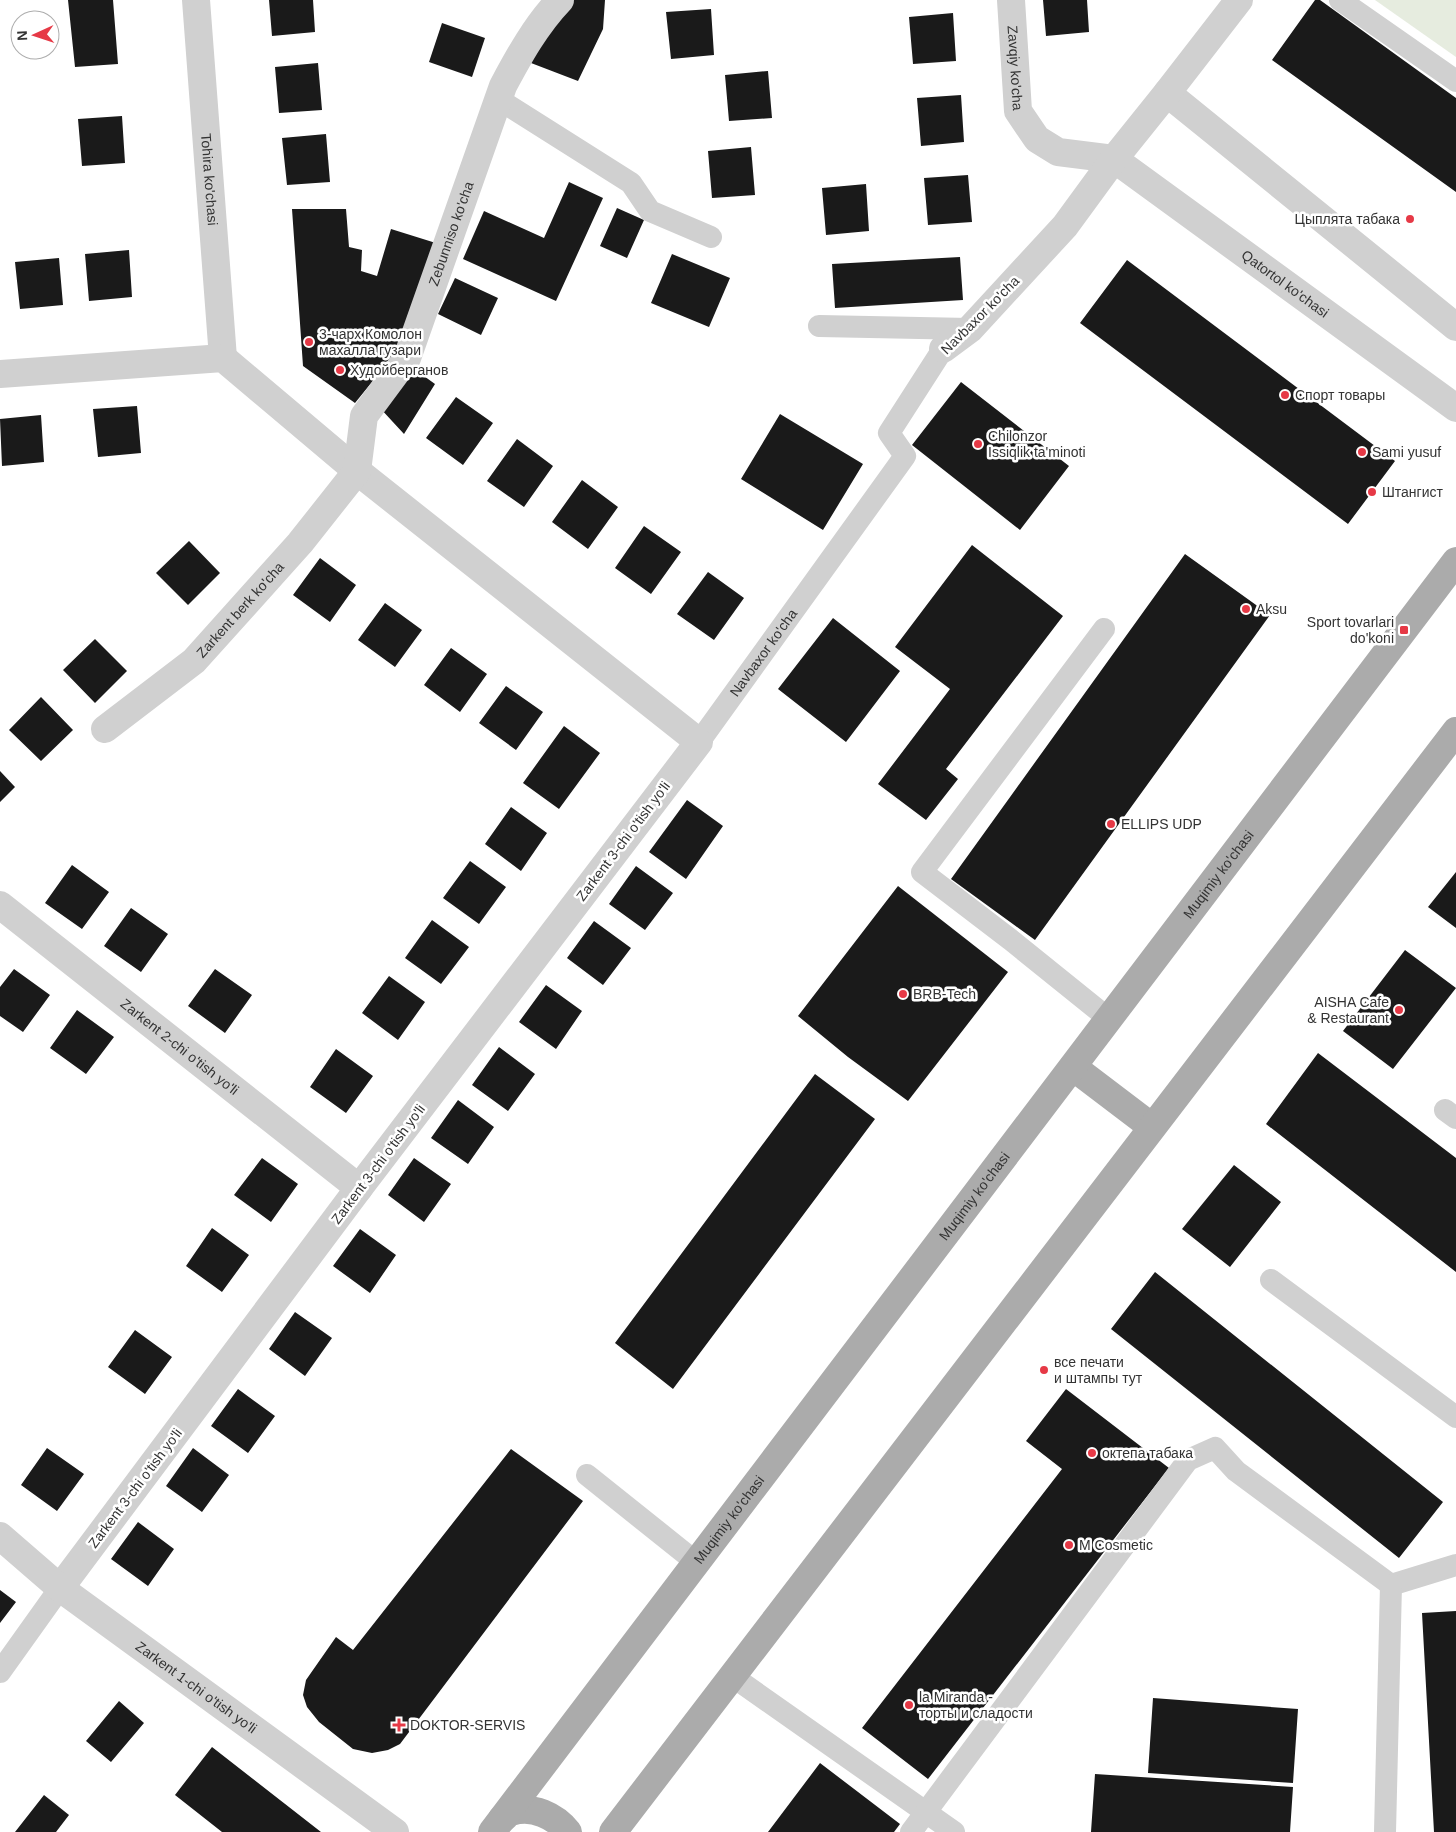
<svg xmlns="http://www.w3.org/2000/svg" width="1456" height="1832" font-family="Arial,sans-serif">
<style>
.green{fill:#e6ecdf}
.building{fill:#1a1a1a}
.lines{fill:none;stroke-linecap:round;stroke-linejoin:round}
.service{stroke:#d0d0d0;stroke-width:22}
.minor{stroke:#d0d0d0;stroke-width:28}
.primary{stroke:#ababab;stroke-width:28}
.poi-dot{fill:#e63946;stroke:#fff;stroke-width:2}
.labels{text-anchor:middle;stroke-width:5;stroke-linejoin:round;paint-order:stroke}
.street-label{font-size:14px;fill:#333;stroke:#fff}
.poi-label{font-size:14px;fill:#333;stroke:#fff;text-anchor:start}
</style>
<rect width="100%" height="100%" fill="#fff"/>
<!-- green -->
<path class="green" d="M1375 0H1456V57Z"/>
<!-- building -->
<path class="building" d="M68 0H113L118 64 75 67Z
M269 0H313L315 32 272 36Z
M570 0H605L603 29 578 81 531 63 555 14Z
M1043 0H1087L1089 32 1046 36Z
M1315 0H1320L1456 98V192L1272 60Z
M711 9 714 55 671 59 666 12Z
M953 13 956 61 913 64 909 17Z
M442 23 485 38 472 77 429 62Z
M318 63 322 110 279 113 275 67Z
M768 71 772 118 729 121 725 75Z
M961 95 964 142 921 146 917 98Z
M122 116 125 163 82 166 78 119Z
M326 134 330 182 287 185 282 138Z
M751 147 755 195 712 198 708 151Z
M968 175 972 222 928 225 924 178Z
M569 182 603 198 556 301 463 259 484 211 544 238Z
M866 184 869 231 826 235 822 188Z
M617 208 644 220 627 258 600 246Z
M292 209H346L349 247 362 250 361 271 377 276 391 229 439 244 410 335 355 403 303 366Z
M129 250 132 297 89 301 85 254Z
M672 254 730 278 709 327 651 303Z
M960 257 963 300 835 308 832 264Z
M59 258 63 305 20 309 15 262Z
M1127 260 1395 461 1348 524 1080 323Z
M455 278 498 298 481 335 438 314Z
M410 366 435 384 404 434 380 408Z
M961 382 1069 466 1020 530 912 445Z
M456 397 493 423 463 465 426 438Z
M137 406 141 453 98 457 93 409Z
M780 414 863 464 823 530 741 479Z
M41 415 44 462 2 466 0 419Z
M517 439 553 466 524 507 487 481Z
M582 480 618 507 588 549 552 522Z
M644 526 681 552 651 594 615 568Z
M189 541 220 573 188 605 156 573Z
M972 545 1063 616 946 769 958 779 926 820 878 784 950 689 895 647Z
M1185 554 1270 615 1035 940 951 879Z
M320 558 356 585 330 622 293 595Z
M708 572 744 598 714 640 677 614Z
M385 603 422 630 395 667 358 640Z
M833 618 900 671 846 742 778 689Z
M95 639 127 671 95 703 63 670Z
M451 648 487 674 460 712 424 685Z
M506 686 543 712 516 750 479 723Z
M41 697 73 730 41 761 9 730Z
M564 726 600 753 559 809 523 783Z
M0 771 15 787 0 802Z
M687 800 723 826 686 879 649 852Z
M511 807 547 833 521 871 485 844Z
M470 861 506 887 479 924 443 898Z
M72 865 109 892 82 929 45 903Z
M636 866 673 893 645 930 609 904Z
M1456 872V928L1428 907Z
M898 886 1008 972 908 1101 848 1057 798 1016Z
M131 908 168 934 141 972 104 946Z
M432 920 469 947 441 984 405 958Z
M594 921 631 948 603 985 567 958Z
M1405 950 1456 988 1393 1069 1343 1031Z
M14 969 50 995 23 1032 0 1016V987Z
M215 969 252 995 225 1033 188 1006Z
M389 976 425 1002 398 1040 362 1013Z
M546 985 582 1011 556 1049 519 1022Z
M77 1010 114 1037 86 1074 50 1048Z
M499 1047 535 1074 508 1111 472 1085Z
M336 1049 373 1076 346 1113 310 1087Z
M1318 1053 1456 1158V1272L1266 1124Z
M815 1074 875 1119 673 1389 615 1343Z
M458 1100 494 1127 468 1164 431 1138Z
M262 1158 298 1184 271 1222 234 1195Z
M414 1158 451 1184 424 1222 388 1195Z
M1234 1165 1281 1202 1230 1267 1182 1229Z
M212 1228 249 1255 222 1292 186 1266Z
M360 1229 396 1255 370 1293 333 1266Z
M1155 1272 1443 1502 1399 1558 1111 1329Z
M295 1312 332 1338 305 1376 269 1349Z
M135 1330 172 1357 145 1394 108 1367Z
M238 1389 275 1416 248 1453 211 1426Z
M1066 1389 1169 1468 928 1779 862 1728 1062 1469 1026 1441Z
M47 1448 84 1474 57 1511 21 1485Z
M193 1448 229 1475 202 1512 166 1486Z
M511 1449 583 1501 400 1744 388 1750 372 1753 353 1749 319 1722 307 1707 303 1695 306 1680 336 1637 353 1650Z
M138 1522 174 1549 148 1586 111 1559Z
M0 1590 16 1602 0 1623Z
M1456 1611V1832H1434L1422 1613Z
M1153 1698 1298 1709 1293 1783 1148 1773Z
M119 1701 144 1723 111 1762 86 1741Z
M212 1747 321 1832H222L175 1795Z
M820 1763 900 1824 894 1832H768Z
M1095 1774 1293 1787 1290 1832H1091Z
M44 1795 69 1815 56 1832H15Z"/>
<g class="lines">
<!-- service -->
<g class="service">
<path d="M1340 0 1456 81"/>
<path d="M498 99 631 183 650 211 711 237"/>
<path d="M819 326 970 329"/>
<path d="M1104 629 922 872 1011 940 1109 1019"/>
<path id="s1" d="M699 742 905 456 889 433 943 349"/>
<path d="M1445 1110 1456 1118"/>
<path d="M1271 1280 1456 1417"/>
<path d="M587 1475 697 1563"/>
<path d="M0 1672 60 1588"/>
<path d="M732 1676 954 1832"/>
<path d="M911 1832 1188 1460 1215 1448 1236 1471 1391 1585 1456 1565"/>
<path d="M1385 1832 1391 1585"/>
</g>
<!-- minor -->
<g class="minor">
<path id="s2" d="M196 0 223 358"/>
<path id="s3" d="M1011 0 1018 111 1037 139 1058 152 1114 159 1456 408"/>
<path d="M1167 93 1456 327"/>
<path d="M943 349 970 329 1065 226 1114 159 1167 93 1239 0"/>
<path d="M0 374 223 358 357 471 699 742 359 1188 60 1588"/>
<path id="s4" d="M105 729 194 661 300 543 357 471 364 416 407 358 503 86C519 56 536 25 560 0"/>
<path id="s5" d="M0 905 359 1188"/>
<path id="s6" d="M0 1536 60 1588 395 1832"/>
</g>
<!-- primary -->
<g class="primary">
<path d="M1073 1067 1152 1127"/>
<path d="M502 1819C505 1817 508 1813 511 1812 533 1805 555 1816 568 1832"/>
<path id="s7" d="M492 1832 1456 561"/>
<path d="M613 1832 1456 731"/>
</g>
</g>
<!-- markers -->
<g class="poi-dot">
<circle cx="1410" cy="219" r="5"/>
<circle cx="309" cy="342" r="5"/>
<circle cx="340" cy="370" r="5"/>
<circle cx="1285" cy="395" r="5"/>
<circle cx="978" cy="444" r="5"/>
<circle cx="1362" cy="452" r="5"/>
<circle cx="1372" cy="492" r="5"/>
<circle cx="1246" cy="609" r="5"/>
<rect x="1399" y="625" width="10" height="10" rx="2.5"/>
<circle cx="1111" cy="824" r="5"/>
<circle cx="903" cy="994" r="5"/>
<circle cx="1399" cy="1010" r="5"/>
<circle cx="1044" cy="1370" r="5"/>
<circle cx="1092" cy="1453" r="5"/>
<circle cx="1069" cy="1545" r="5"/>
<circle cx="909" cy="1705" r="5"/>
<path d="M396.5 1717.5h5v5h5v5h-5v5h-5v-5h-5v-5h5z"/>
</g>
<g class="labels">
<!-- street labels -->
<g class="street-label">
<text dy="5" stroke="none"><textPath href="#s3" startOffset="68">Zavqiy ko'cha</textPath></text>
<text dy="5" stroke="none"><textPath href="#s2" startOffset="180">Tohira ko'chasi</textPath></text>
<text dy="5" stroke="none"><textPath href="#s4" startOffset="622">Zebunniso ko'cha</textPath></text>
<text dy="5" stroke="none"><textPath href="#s3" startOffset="438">Qatortol ko'chasi</textPath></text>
<text transform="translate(980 315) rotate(-45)" y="5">Navbaxor ko'cha</text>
<text dy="5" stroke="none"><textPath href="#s4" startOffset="181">Zarkent berk ko'cha</textPath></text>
<text dy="5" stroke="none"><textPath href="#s1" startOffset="110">Navbaxor ko'cha</textPath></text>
<text transform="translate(623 841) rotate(-53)" y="5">Zarkent 3-chi o'tish yo'li</text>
<text dy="5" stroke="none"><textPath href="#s7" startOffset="1202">Muqimiy ko'chasi</textPath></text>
<text dy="5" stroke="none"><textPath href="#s5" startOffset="229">Zarkent 2-chi o'tish yo'li</textPath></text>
<text transform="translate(378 1164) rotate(-53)" y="5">Zarkent 3-chi o'tish yo'li</text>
<text dy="5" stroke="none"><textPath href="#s7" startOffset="798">Muqimiy ko'chasi</textPath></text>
<text transform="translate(135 1488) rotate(-53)" y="5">Zarkent 3-chi o'tish yo'li</text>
<text dy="5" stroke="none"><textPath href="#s7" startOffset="392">Muqimiy ko'chasi</textPath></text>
<text dy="5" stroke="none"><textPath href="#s6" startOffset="248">Zarkent 1-chi o'tish yo'li</textPath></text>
</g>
<!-- poi labels -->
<g class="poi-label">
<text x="1400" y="224" text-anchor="end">Цыплята табака</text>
<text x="319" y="339">3-чарх Комолон<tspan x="319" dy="16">махалла гузари</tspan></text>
<text x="350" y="375">Худойберганов</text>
<text x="1295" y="400">Спорт товары</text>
<text x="988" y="441">Chilonzor<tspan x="988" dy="16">Issiqlik ta'minoti</tspan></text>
<text x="1372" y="457">Sami yusuf</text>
<text x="1382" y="497">Штангист</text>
<text x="1256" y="614">Aksu</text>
<text x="1394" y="627" text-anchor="end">Sport tovarlari<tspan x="1394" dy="16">do'koni</tspan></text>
<text x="1121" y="829">ELLIPS UDP</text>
<text x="913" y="999">BRB-Tech</text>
<text x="1389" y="1007" text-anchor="end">AISHA Cafe<tspan x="1389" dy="16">&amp; Restaurant</tspan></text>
<text x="1054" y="1367">все печати<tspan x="1054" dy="16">и штампы тут</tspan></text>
<text x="1102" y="1458">октепа табака</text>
<text x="1079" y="1550">M Cosmetic</text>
<text x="919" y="1702">la Miranda -<tspan x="919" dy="16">торты и сладости</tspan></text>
<text x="410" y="1730">DOKTOR-SERVIS</text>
</g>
</g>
<!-- north arrow -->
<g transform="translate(35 35) rotate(267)"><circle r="24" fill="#ffffff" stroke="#adadad"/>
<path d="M0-4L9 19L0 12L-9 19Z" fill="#e63946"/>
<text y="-8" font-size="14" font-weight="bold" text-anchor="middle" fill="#333333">N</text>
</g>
</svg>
